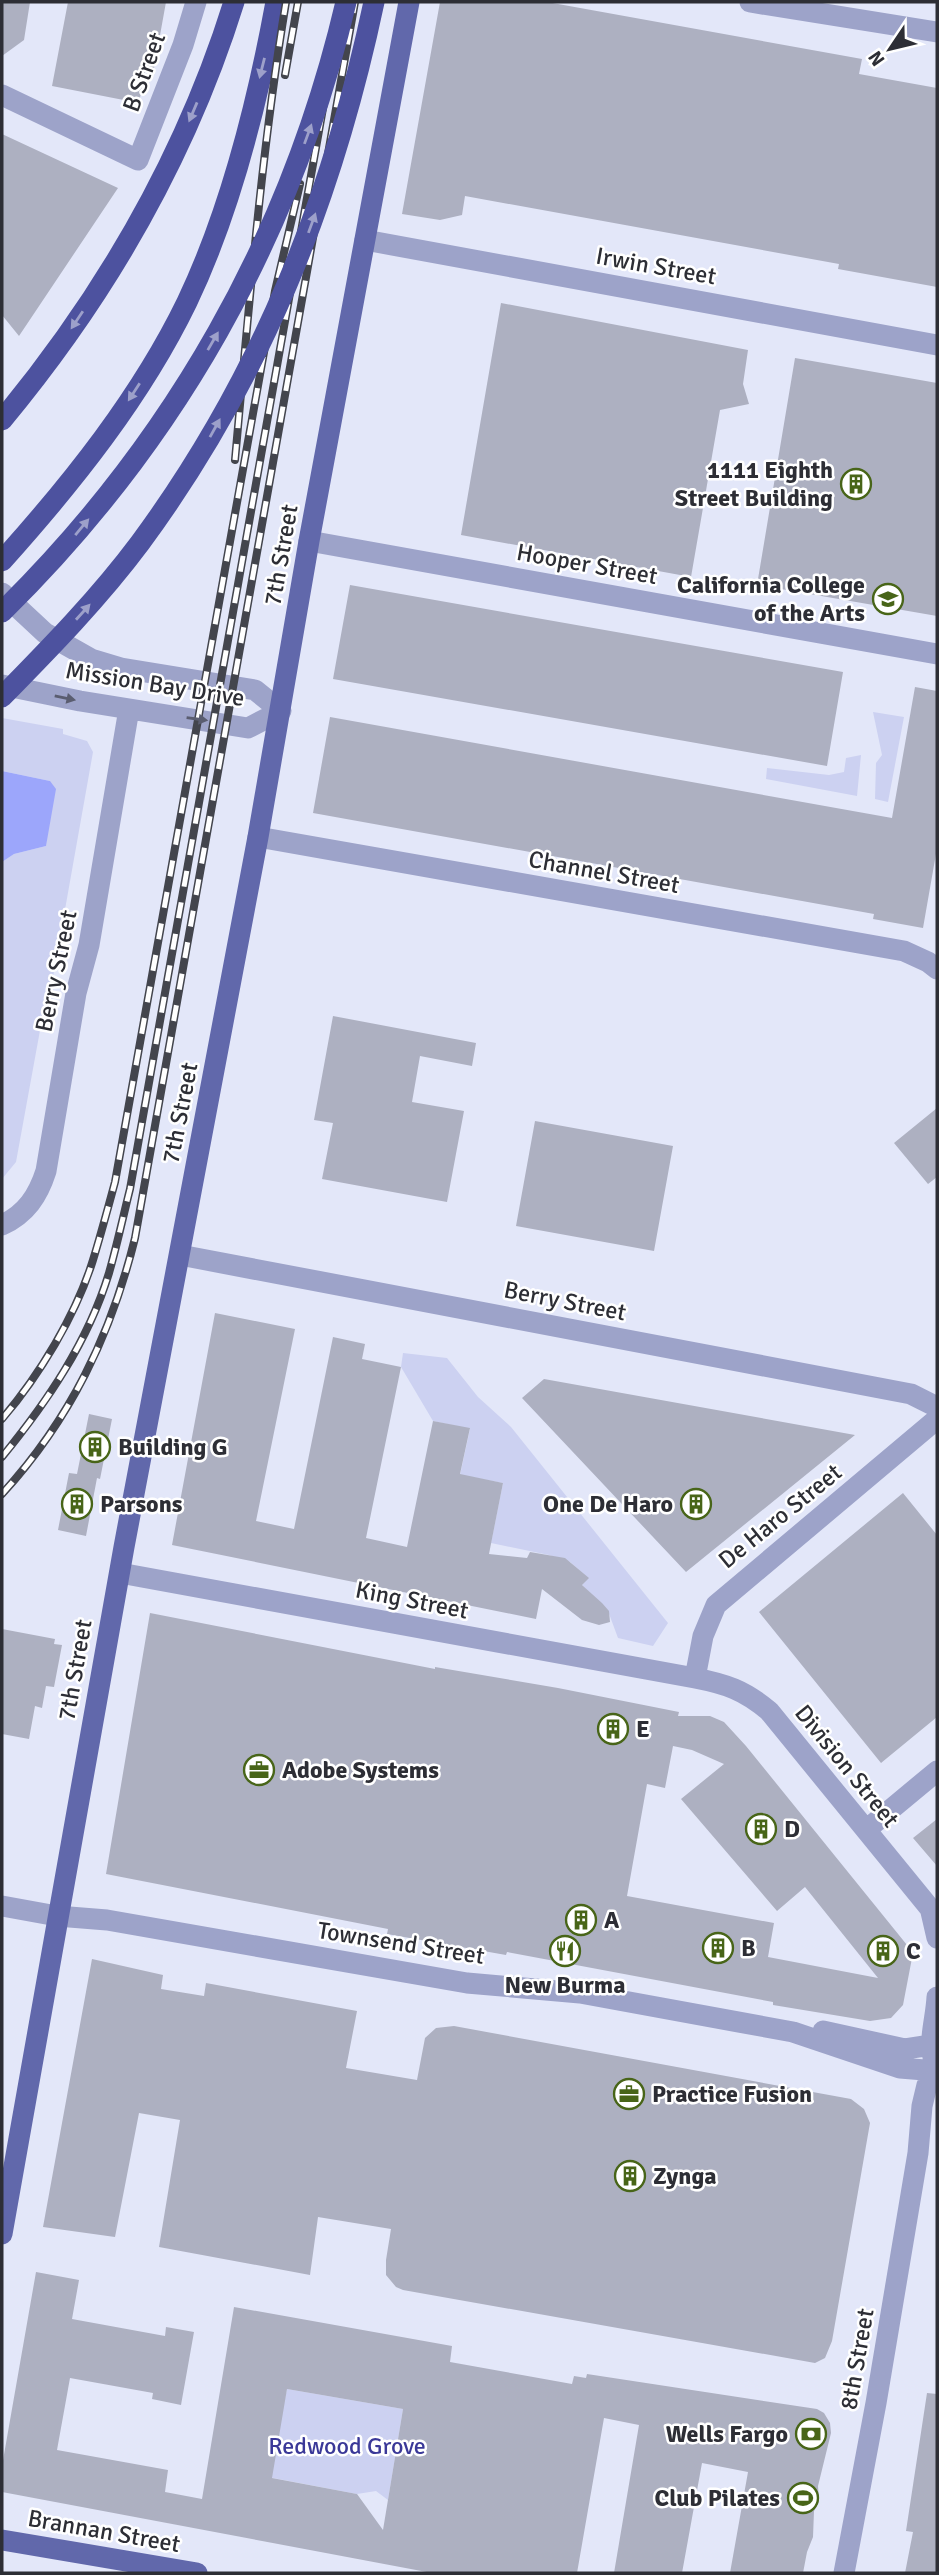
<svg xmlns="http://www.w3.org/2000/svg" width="939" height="2575" font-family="Signika,sans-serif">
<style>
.green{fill:#ccd1f1}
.water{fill:#9ca6fb}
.building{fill:#adb0c1;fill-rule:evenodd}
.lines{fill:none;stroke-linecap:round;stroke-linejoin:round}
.minor{stroke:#9da3c9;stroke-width:21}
.major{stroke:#6168ab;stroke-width:21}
.highway{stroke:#4d529f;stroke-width:21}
.rail-casing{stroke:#43454d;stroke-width:8}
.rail{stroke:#fff;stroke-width:5;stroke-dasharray:16;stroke-linecap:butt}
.highway-bridge{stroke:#4d529f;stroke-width:21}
.oneway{fill:#9da0ca}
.oneway2{fill:#5a5d70}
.labels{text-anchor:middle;stroke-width:5;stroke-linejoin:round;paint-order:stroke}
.street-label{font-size:24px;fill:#2d2e35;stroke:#fff}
.poi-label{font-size:24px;font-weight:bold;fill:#2d2e35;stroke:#fff;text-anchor:start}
.park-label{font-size:24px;fill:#3a3898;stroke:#fff}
</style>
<rect width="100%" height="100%" fill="#e3e7f9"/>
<!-- green -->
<path class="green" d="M873 712 904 717 888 802 875 799 876 763 882 755Z
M2 718 63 729V734L87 741 93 752 53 977 47 992 16 1162 2 1179V862L14 854 46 846 50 781 2 771Z
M861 755 857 796 766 779 767 768 829 775 844 772 846 758Z
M403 1353 447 1358 478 1397 511 1427 668 1623 653 1646 618 1638 608 1611 582 1585 588 1578 570 1562 549 1555 491 1543 503 1483 460 1475 470 1429 433 1421 401 1367Z
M287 2389 403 2409 388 2500 376 2491 357 2494 268 2477Z"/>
<!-- water -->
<path class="water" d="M2 771 50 781 56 789 46 846 14 854 2 862Z"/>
<!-- building -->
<path class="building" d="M2 2H30L24 40 2 56Z
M68 2H166L153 74 145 72 139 103 52 86Z
M440 2H547L862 59 859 74 937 88V287L838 269 839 264 465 196 462 215 440 220 402 214Z
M2 134 118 188 19 336 2 315Z
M501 303 748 350 743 384 749 404 720 410 691 577 461 535Z
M795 358 937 383V616L757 585Z
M350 585 843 672 827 766 333 679Z
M915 687 937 691V848L923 928 873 919 874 914 313 813 330 717 892 818Z
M333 1016 476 1043 472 1066 420 1056 412 1102 464 1111 447 1202 322 1179 333 1123 314 1120Z
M937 1108V1177L928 1184 894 1143Z
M535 1121 673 1146 654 1251 516 1226Z
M215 1313 295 1329 256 1521 294 1529 333 1337 365 1344 362 1359 401 1367 366 1538 407 1547 433 1421 470 1428 460 1474 503 1483 489 1554 527 1558 530 1552 565 1558 589 1578 582 1585 602 1603 609 1611 610 1622 599 1625 582 1620 542 1589 536 1619 172 1545Z
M544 1379 855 1435 686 1572 522 1398Z
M89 1414 112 1419 100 1479 97 1478 86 1536 58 1530 69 1473 77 1474Z
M903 1493 937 1535V1717L881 1763 759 1612Z
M150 1613 435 1669V1667L558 1688 679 1712 678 1716H710L724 1722 746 1746 907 1945 912 1958 903 2005 891 2018 870 2021 773 2005V2002L507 1952 506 1955 387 1934 388 1929 106 1874ZM673 1746 692 1750 724 1764 681 1799 777 1911 805 1887 878 1978 768 1957 774 1923 627 1896 647 1784 665 1788Z
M2 1629 55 1639 54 1644 62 1645 54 1687 46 1686 42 1708 35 1706 29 1739 2 1734Z
M937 1819V1866L913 1838Z
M92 1959 163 1975 161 1989 204 1996 206 1983 357 2011 346 2068 417 2080 425 2038 436 2028 454 2026 851 2099 864 2109 870 2123 832 2341 825 2358 815 2363 403 2290 396 2287 386 2275V2260L391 2229 318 2217 310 2275 159 2247 180 2120 139 2113 115 2237 43 2227Z
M36 2272 79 2280 72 2319 165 2336 166 2327 194 2332 181 2405 152 2399 153 2393 70 2378 57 2450 168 2470 165 2492 202 2499 234 2307 452 2346 450 2362 572 2384 574 2376 586 2378 587 2374 817 2409 824 2413 830 2423 831 2433 818 2486 819 2502 814 2511 813 2537 807 2552 803 2573H730L748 2472 702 2463 682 2573H614L639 2425 604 2418 577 2573H432L2 2492V2466ZM287 2389 403 2409 383 2530 357 2494 272 2478Z
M927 2393 937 2394V2573H905L913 2532 906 2531Z"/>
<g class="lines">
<!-- minor -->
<path class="minor" d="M750 2 937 32
M2 95 138 160 183 45 196 2
M365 240 937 345
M309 541 937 654
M2 593 45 633 91 659 121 668 255 690 281 711 248 728 80 701 2 685
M258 837 904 951 928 962 937 969
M2 1225C26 1214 38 1196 46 1171L76 993 89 945 129 709
M180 1255 911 1394 937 1407
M120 1573 695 1678C726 1684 744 1690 769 1711L937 1917
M695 1678 703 1636 716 1605 937 1419
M866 1830 937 1771
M2 1906 57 1916 107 1920 467 1983 580 1993 793 2032 900 2068 937 2071
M931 1912 937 1938
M823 2031 905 2049 931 2045
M933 2057C929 2037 936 2018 937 1997
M844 2573 876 2403 918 2153 922 2106 927 2085 937 2073"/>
<!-- major -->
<path class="major" d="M2 2234 124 1547 258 837 309 541 409 2
M2 2540 197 2573"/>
<!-- highway -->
<path class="highway" d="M2 420C105 296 186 156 234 2
M2 561C72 483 141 397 187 302 230 212 258 100 276 2"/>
<!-- rail casing -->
<g class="rail-casing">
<path id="rail" d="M285 75 298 2
M235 460C249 307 261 154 286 2
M2 1419C39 1376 76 1315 93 1260 101 1234 108 1208 115 1182L275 291 300 184
M2 1457C47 1402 88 1342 109 1273 117 1245 123 1217 130 1189L342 2
M2 1494C70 1420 111 1335 135 1238L355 2"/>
</g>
<!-- rail -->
<use href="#rail" class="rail"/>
<!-- highway-bridge -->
<path class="highway-bridge" d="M2 612C174 443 291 237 346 2
M2 697C50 648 99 598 140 543 261 379 332 200 374 2"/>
</g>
<!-- one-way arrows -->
<defs><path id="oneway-solid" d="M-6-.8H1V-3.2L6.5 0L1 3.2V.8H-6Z" transform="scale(1.75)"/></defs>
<g class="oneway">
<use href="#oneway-solid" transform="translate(262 68) rotate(104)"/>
<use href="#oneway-solid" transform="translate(193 112) rotate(113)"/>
<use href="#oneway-solid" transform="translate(308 134) rotate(-70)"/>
<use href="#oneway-solid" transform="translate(312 223) rotate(-70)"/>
<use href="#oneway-solid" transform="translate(77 320) rotate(124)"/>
<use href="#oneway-solid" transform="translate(213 341) rotate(-60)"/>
<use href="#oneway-solid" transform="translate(134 392) rotate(123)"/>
<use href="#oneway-solid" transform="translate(215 428) rotate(-61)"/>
<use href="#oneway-solid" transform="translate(82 527) rotate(-50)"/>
<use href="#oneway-solid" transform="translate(83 612) rotate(-48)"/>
</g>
<g class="oneway2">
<use href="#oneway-solid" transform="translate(65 698) rotate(12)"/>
<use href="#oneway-solid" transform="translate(197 719) rotate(8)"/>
</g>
<!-- icons -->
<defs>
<g id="building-ring" transform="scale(1.575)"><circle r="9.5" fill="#fff" stroke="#486518" stroke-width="1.5"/><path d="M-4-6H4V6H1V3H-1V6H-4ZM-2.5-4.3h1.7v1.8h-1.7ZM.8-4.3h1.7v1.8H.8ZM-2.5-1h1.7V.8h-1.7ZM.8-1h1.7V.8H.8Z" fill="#486518"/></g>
<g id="university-ring" transform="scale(1.575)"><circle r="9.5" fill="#fff" stroke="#486518" stroke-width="1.5"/><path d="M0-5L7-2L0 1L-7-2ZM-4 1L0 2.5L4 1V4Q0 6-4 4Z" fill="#486518"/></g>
<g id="office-ring" transform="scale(1.575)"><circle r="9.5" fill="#fff" stroke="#486518" stroke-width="1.5"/><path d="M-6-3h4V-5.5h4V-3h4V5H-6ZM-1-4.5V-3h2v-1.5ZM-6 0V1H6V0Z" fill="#486518"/></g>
<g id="restaurant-ring" transform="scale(1.575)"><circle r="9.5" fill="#fff" stroke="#486518" stroke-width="1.5"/><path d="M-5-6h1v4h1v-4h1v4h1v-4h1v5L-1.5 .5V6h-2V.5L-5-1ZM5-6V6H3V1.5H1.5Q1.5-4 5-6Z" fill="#486518"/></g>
<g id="bank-ring" transform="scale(1.575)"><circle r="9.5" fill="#fff" stroke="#486518" stroke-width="1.5"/><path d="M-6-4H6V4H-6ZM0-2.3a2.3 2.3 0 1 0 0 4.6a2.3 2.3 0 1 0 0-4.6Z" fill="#486518"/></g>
<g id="stadium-ring" transform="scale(1.575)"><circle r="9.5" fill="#fff" stroke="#486518" stroke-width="1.5"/><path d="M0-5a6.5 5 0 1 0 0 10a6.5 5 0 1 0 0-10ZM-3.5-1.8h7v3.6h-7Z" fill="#486518"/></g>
</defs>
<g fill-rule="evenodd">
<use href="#building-ring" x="856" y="484"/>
<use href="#university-ring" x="888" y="599"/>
<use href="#building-ring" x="95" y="1447"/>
<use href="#building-ring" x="77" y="1504"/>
<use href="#building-ring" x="696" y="1504"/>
<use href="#building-ring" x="613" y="1729"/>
<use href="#office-ring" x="259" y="1770"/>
<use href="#building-ring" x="761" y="1829"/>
<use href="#building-ring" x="581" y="1920"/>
<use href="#building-ring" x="718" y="1948"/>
<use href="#restaurant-ring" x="565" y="1951"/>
<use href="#building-ring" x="883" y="1951"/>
<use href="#office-ring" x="629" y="2094"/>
<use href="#building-ring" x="630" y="2176"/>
<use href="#bank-ring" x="811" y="2434"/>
<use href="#stadium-ring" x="803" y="2498"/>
</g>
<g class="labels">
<!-- street labels -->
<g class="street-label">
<text transform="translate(144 72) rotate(-70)" y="8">B Street</text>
<text transform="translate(656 266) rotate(10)" y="8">Irwin Street</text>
<text transform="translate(281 555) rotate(-80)" y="8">7th Street</text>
<text transform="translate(587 564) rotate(10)" y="8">Hooper Street</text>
<text transform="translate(155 684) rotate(9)" y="8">Mission Bay Drive</text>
<text transform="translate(604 872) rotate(10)" y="8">Channel Street</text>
<text transform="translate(56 971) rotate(-78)" y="8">Berry Street</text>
<text transform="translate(180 1113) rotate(-79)" y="8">7th Street</text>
<text transform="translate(565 1301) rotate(11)" y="8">Berry Street</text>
<text transform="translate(780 1516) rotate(-39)" y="8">De Haro Street</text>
<text transform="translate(412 1600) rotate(11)" y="8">King Street</text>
<text transform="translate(75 1670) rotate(-80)" y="8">7th Street</text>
<text transform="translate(847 1766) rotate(51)" y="8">Division Street</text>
<text transform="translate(401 1943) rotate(9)" y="8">Townsend Street</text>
<text transform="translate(857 2359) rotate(-80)" y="8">8th Street</text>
<text transform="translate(104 2531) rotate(10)" y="8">Brannan Street</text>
</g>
<!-- poi labels -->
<g class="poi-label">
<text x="833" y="478" text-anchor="end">1111 Eighth<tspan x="833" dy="28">Street Building</tspan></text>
<text x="865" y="593" text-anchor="end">California College<tspan x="865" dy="28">of the Arts</tspan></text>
<text x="118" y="1455">Building G</text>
<text x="100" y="1512">Parsons</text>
<text x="673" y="1512" text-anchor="end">One De Haro</text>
<text x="636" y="1737">E</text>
<text x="282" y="1778">Adobe Systems</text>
<text x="784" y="1837">D</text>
<text x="604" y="1928">A</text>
<text x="741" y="1956">B</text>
<text x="906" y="1959">C</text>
<text x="565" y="1993" text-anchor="middle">New Burma</text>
<text x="652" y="2102">Practice Fusion</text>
<text x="653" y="2184">Zynga</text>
<text x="788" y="2442" text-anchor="end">Wells Fargo</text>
<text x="780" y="2506" text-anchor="end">Club Pilates</text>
</g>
<!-- park labels -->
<g class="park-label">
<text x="347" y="2454">Redwood Grove</text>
</g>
</g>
<!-- border -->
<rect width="939" height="2575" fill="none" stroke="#2d2e35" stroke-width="7"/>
<!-- north arrow -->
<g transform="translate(890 49) rotate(235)" stroke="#ffffff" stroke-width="5" paint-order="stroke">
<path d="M0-5L12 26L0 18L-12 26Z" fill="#2d2e35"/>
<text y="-10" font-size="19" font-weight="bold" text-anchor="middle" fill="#2d2e35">N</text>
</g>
</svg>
